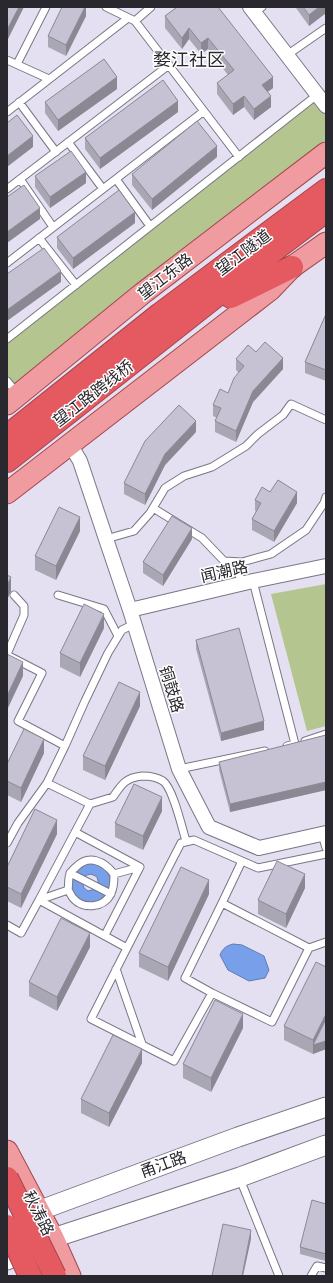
<svg xmlns="http://www.w3.org/2000/svg" width="333" height="1283" font-family="Jost,'Noto Sans SC',sans-serif">
<style>
.green{fill:#b4c58f}
.water{fill:#779fea;stroke:#607bb2}
.lines{fill:none;stroke-linecap:round;stroke-linejoin:round}
.lane-casing{stroke:#797685;stroke-width:9}
.street-casing{stroke:#797685;stroke-width:16}
.secondary-casing{stroke:#797685;stroke-width:21}
.primary-casing{stroke:#a3484e;stroke-width:23}
.highway-casing{stroke:#a3484e;stroke-width:24}
.lane{stroke:#fff;stroke-width:7}
.street{stroke:#fff;stroke-width:14}
.secondary{stroke:#fff;stroke-width:19}
.primary{stroke:#ef9ba0;stroke-width:21}
.highway{stroke:#e55960;stroke-width:22}
.highway-bridge-casing{stroke:#a3484e;stroke-width:24;stroke-linecap:butt}
.highway-bridge{stroke:#e55960;stroke-width:22}
.wall{fill:#aaa7b5}
.shaded-wall{fill:#8b8894}
.building{fill:#c6c2d3;stroke:#8b8894}
.labels{text-anchor:middle;stroke-width:3;stroke-linejoin:round;paint-order:stroke}
.street-label{font-size:16px;fill:#29282e;stroke:#fff}
.quarter-label{font-size:18px;fill:#29282e;stroke:#fff}
</style>
<rect width="100%" height="100%" fill="#e4e0f2"/>
<!-- green -->
<path class="green" d="M326 89V140L7 390V342Z
M326 584V726L307 731 271 594Z"/>
<!-- water -->
<path class="water" d="M90 862C107 868 111 871 110 890L99 885 97 877C92 874 89 873 84 877L74 871 82 864Z
M71 877 82 882 84 888 88 891 96 889 108 895C94 907 74 907 71 886 70 883 71 880 71 877Z
M233 944 242 945 264 956 269 970 265 978 249 981 228 970 220 955C223 948 226 946 233 944Z"/>
<g class="lines">
<!-- lane casing -->
<g class="lane-casing">
<path id="lane" d="M106 7 135 21 239 157
M254 13 262 7
M135 21 151 7
M287 55 326 28
M7 60 49 79
M17 64 46 7
M19 102 56 152
M7 112 128 18
M68 142 103 189
M20 179 53 227
M116 179 150 226
M7 189 169 65
M39 238 76 285
M7 263 204 111
M7 339 317 95
M7 381 17 393
M153 508 202 538 224 561 242 562 271 554 306 530 324 503 326 497
M106 539 134 531 150 513 165 488 184 476 212 467 246 446 258 434 283 415 291 404 326 420
M235 562 242 584
M253 581 295 744 287 746
M58 595 104 609 118 636
M7 654 24 615V606L14 595
M7 655 42 673 18 721 65 746 47 783 90 804 39 900 127 948 91 1019 174 1061 212 993 185 978 222 903 309 948 326 942
M305 741 326 734
M65 746 85 701 108 653 122 630 134 624
M179 769 265 751
M90 804 113 797C122 784 125 778 142 776 148 776 157 777 163 781 173 788 182 828 186 841
M75 832 140 867 105 935
M322 834 326 848
M7 843 18 823 47 783
M70 873 111 894
M68 890C70 892 71 896 73 898 83 910 105 908 111 893 114 888 114 880 114 874
M222 903 242 861
M7 925 21 933 39 900 68 890C69 885 68 878 70 874 71 871 74 869 76 867 89 854 104 861 114 874L140 867
M127 948 181 843 194 840 258 868 326 854
M116 969 142 1044
M212 993 272 1022 309 948
M240 1179 279 1276
M311 1276 317 1266 326 1268"/>
</g>
<!-- street casing -->
<g class="street-casing">
<path id="street" d="M250 7 326 106
M70 444 80 461 106 539 130 610 179 769 209 827 259 848 326 833
M130 610 253 581 326 566"/>
</g>
<!-- secondary casing -->
<g class="secondary-casing">
<path id="secondary" d="M27 1220 38 1211 238 1137 326 1107
M7 1260 53 1238 240 1177 326 1145"/>
</g>
<!-- primary casing -->
<g class="primary-casing">
<path id="primary" d="M7 404 143 293 326 153
M7 493 270 290 292 267 326 243
M7 1151 53 1238 70 1276"/>
</g>
<!-- highway casing -->
<g class="highway-casing">
<path id="highway" d="M231 297 292 267
M7 436 160 314 326 190
M7 461 277 248 326 211"/>
</g>
<!-- lane -->
<use href="#lane" class="lane"/>
<!-- street -->
<use href="#street" class="street"/>
<!-- secondary -->
<use href="#secondary" class="secondary"/>
<!-- primary -->
<use href="#primary" class="primary"/>
<!-- highway -->
<use href="#highway" class="highway"/>
<!-- highway-bridge casing -->
<g class="highway-bridge-casing">
<path id="highway-bridge" d="M7 1178 55 1276
M7 1226 30 1276"/>
</g>
<!-- highway-bridge -->
<use href="#highway-bridge" class="highway-bridge"/>
</g>
<!-- wall -->
<path class="wall" d="M86 7V16L66 56 48 47V36Z
M177 7 273 88 267 92 271 107 254 120 244 107 233 115 217 94V83L228 75 208 49 201 54 189 39 182 49 165 28V16Z
M296 7H326V13L309 26 296 8Z
M117 89 58 131 45 113V102Z
M178 112 100 169 85 149V138Z
M217 157 152 210 132 185V174Z
M35 176 86 183 50 208 35 187Z
M135 223 73 269 57 248V237Z
M326 314V381L305 373V362Z
M256 352 283 369 253 402 236 442 215 432V421L217 418 213 416V405L228 393 239 373 236 370V359Z
M196 432 165 465 145 505 124 494V483Z
M270 492 297 503 274 542 252 530V519L257 512 255 511V500Z
M80 531 56 580 35 570V556Z
M192 539 163 586 143 573V562Z
M104 628 80 677 60 667V653Z
M196 640 264 730 221 741 196 649Z
M140 706 105 780 83 770V756Z
M326 735V790L230 812 219 770V762Z
M44 753 21 802 7 795V764Z
M162 811 143 850 115 837V823Z
M57 834 21 908 7 901V867Z
M305 888 286 928 258 914V900Z
M209 894 168 981 139 967V953Z
M90 947 57 1011 29 996V982Z
M326 967V1049L313 1054 284 1040V1026Z
M243 1028 211 1092 183 1078V1064Z
M142 1063 109 1127 81 1113V1099Z
M326 1204V1261L300 1254V1247Z"/>
<!-- shaded-wall -->
<path class="shaded-wall" d="M19 7H24L7 41V30Z
M85 7H86V16L66 56V45Z
M319 7H326V13L309 26V15Z
M189 28V39L182 49V38Z
M208 38V49L201 54V43Z
M117 77V89L58 131V120Z
M273 77V88L262 96V85Z
M244 96V107L233 115V104Z
M271 96V107L254 120V109Z
M178 101V112L100 169V158Z
M33 136V147L7 167V156Z
M217 146V157L152 210V199Z
M86 172V183L50 208V197Z
M40 208V219L7 243V232Z
M135 212V223L73 269V258Z
M61 271V282L7 321V310Z
M283 358V369L253 402 236 442V431L253 391Z
M196 421V432L165 465 145 505V494L165 454Z
M297 492V503L274 542V531Z
M80 517V531L56 580V566Z
M192 528V539L163 586V575Z
M11 577V591L7 600V586Z
M104 614V628L80 677V663Z
M23 662V676L7 710V696Z
M140 692V706L105 780V766Z
M264 721V730L221 741V733Z
M44 739V753L21 802V788Z
M326 782V790L230 812V804Z
M162 797V811L143 850V836Z
M57 820V834L21 908V894Z
M305 874V888L286 928V914Z
M209 880V894L168 981V967Z
M90 933V947L57 1011V997Z
M243 1014V1028L211 1092V1078Z
M326 1014V1049L313 1054V1040Z
M142 1049V1063L109 1127V1113Z
M251 1230V1239L243 1276H242Z"/>
<!-- building -->
<path class="building" d="M7 7H19L7 30Z
M62 7H85L66 45 48 36Z
M177 7H218L273 77 262 85 271 96 254 109 244 96 233 104 217 83 234 70 208 38 201 43 189 28 182 38 165 16Z
M303 7H319L309 15Z
M104 59 117 77 58 120 45 102Z
M163 80 178 101 100 158 85 138Z
M17 115 33 136 7 156V123Z
M197 121 217 146 152 199 132 174Z
M71 151 86 172 50 197 35 176Z
M24 185 40 208 7 232V197Z
M119 190 135 212 73 258 57 237Z
M44 248 61 271 7 310V274Z
M326 314V370L305 362Z
M265 342 283 358 253 391 236 431 215 421 221 408 213 405 220 389 228 393 234 378 244 366 236 359 248 345 256 352Z
M179 405 196 421 165 454 145 494 124 483 145 441Z
M278 480 297 492 274 531 252 519 261 503 255 500 262 487 270 492Z
M59 507 80 517 56 566 35 556Z
M172 516 192 528 163 575 143 562Z
M7 575 11 577 7 586Z
M84 604 104 614 80 663 60 653Z
M239 628 264 721 221 733 196 640Z
M7 654 23 662 7 696Z
M119 682 140 692 105 766 83 756Z
M24 729 44 739 21 788 7 781V764Z
M326 735V782L230 804 219 762Z
M134 784 162 797 143 836 115 823Z
M35 809 57 820 21 894 7 887V867Z
M277 861 305 874 286 914 258 900Z
M181 867 209 880 168 967 139 953Z
M61 918 90 933 57 997 29 982Z
M316 962 326 967V1014L313 1040 284 1026Z
M215 1000 243 1014 211 1078 183 1064Z
M326 1019V1041L313 1045Z
M113 1035 142 1049 109 1113 81 1099Z
M312 1200 326 1204V1254L300 1247Z
M223 1224 251 1230 242 1276H212Z"/>
<g class="labels">
<!-- street labels -->
<g class="street-label">
<text transform="translate(243 252) rotate(-37)" y="6">望江隧道</text>
<text transform="translate(165 276) rotate(-38)" y="6">望江东路</text>
<text transform="translate(93 393) rotate(-38)" y="6">望江路跨线桥</text>
<text transform="translate(224 571) rotate(-13)" y="6">闻潮路</text>
<text transform="translate(172 689) rotate(73)" y="6">铜鼓路</text>
<text transform="translate(163 1164) rotate(-20)" y="6">甬江路</text>
<text transform="translate(39 1213) rotate(63)" y="6">秋涛路</text>
</g>
<!-- quarter labels -->
<g class="quarter-label">
<text x="189" y="66">婺江社区</text>
</g>
</g>
<!-- border -->
<rect width="333" height="1283" fill="none" stroke="#29282e" stroke-width="16"/>
</svg>
